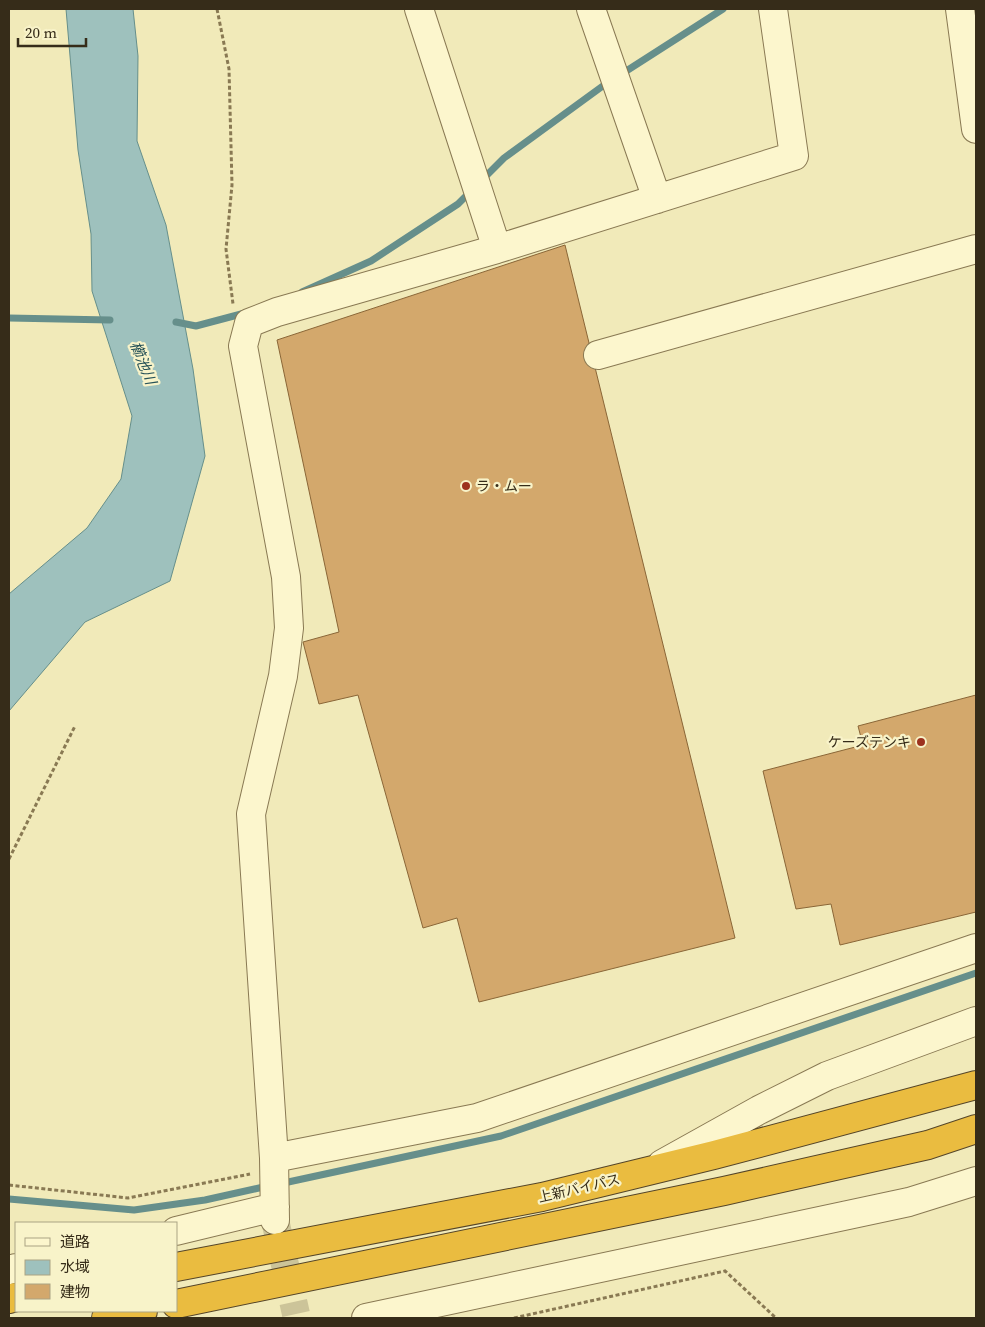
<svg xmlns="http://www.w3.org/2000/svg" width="985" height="1327" font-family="'Source Serif 4','Noto Sans JP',serif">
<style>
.water{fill:#9ec1bd;stroke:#668f8b}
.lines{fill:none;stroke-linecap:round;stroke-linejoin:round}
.stream{stroke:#668f8b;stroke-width:7}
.building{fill:#d3a86c;stroke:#8a6637}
.minor-tunnel{stroke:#ccc499;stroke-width:28;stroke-dasharray:28 14;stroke-linecap:butt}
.minor-casing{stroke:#897953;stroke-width:30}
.highway-casing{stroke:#554528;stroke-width:30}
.path{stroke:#897953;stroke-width:3;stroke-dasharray:4 2.5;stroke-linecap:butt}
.minor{stroke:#fcf6cd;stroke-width:28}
.highway{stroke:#eabc40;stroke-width:28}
.poi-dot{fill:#9d321e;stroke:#f8f3c9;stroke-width:2}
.labels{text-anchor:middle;stroke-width:4.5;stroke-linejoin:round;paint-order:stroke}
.poi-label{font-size:14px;fill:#362c19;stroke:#f8f3c9;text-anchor:start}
.street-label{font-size:14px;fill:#362c19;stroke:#f8f3c9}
.water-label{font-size:15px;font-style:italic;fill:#275258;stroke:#f8f3c9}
</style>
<rect width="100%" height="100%" fill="#f1eab9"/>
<!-- water -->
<path class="water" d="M66 9H133L138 56 137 141 166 225 193 369 205 456 170 581 85 622 9 711V594L87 528 121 479 132 416 92 291 91 234 78 150Z"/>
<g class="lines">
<!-- stream -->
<path class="stream" d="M620 75 723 9
M481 181 504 158 611 80
M302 292 371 261 458 204 472 190
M9 318 110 320
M176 322 196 326 245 313
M279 1184 501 1136 976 973
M9 1199 134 1210 205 1200 268 1186"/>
</g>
<!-- building -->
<path class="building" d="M565 245 735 938 479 1002 457 918 423 928 358 695 319 704 303 642 339 632 277 340Z
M976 695V912L840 945 831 904 796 909 763 771 863 745 858 726Z"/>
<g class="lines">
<!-- minor-tunnel -->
<path class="minor-tunnel" d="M275 1220 296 1314"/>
<!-- minor casing -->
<g class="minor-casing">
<path id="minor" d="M419 9 497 249
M591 9 657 199
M773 9 794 156 497 249 277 312 249 323 243 346 286 577 289 628 283 676 251 814 274 1158 477 1118 976 948
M960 9 976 129
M598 355 976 249
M274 1158 275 1220
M662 1164 759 1110 827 1076 976 1021
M176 1231 275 1207
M9 1270 16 1268
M366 1318 909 1202 976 1181"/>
</g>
<!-- highway casing -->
<g class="highway-casing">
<path id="highway" d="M176 1267 542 1197 714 1155 976 1085
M9 1299 16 1297
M176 1304 724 1191 928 1145 976 1129
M106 1318 143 1311"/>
</g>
<!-- path -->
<path class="path" d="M217 9 229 69 232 185 226 249 233 304
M9 859 75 726
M9 1185 128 1198 250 1174
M724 1270 776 1318
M514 1318 725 1271"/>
<!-- minor -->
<use href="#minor" class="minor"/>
<!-- highway -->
<use href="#highway" class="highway"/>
</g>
<!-- markers -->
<g class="poi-dot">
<circle cx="466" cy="486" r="5"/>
<circle cx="921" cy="742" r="5"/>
</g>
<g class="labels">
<!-- poi labels -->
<g class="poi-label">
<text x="476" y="491">ラ・ムー</text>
<text x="911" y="747" text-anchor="end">ケーズテンキ</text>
</g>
<!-- street labels -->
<g class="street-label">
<text transform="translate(579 1188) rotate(-13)" y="5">上新バイパス</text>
</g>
<!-- water labels -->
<g class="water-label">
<text transform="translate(143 363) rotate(68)" y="5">櫛池川</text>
</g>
</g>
<!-- border -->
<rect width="985" height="1327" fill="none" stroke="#362c19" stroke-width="20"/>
<!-- legend -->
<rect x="15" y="1222" width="162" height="90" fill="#f8f3c9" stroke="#aaa383"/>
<rect x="25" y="1238" width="25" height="8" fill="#fcf6cd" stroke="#aaa383"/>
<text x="60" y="1247" font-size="15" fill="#362c19">道路</text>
<rect x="25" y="1260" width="25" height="15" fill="#9ec1bd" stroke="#aaa383"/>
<text x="60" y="1272" font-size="15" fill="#362c19">水域</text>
<rect x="25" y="1284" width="25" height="15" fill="#d3a86c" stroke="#aaa383"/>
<text x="60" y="1297" font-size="15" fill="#362c19">建物</text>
<!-- scale -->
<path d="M18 38v8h68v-8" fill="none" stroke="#362c19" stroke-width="2.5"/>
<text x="25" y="38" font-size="15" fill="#362c19" stroke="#f8f3c9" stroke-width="4" paint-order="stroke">20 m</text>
</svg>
